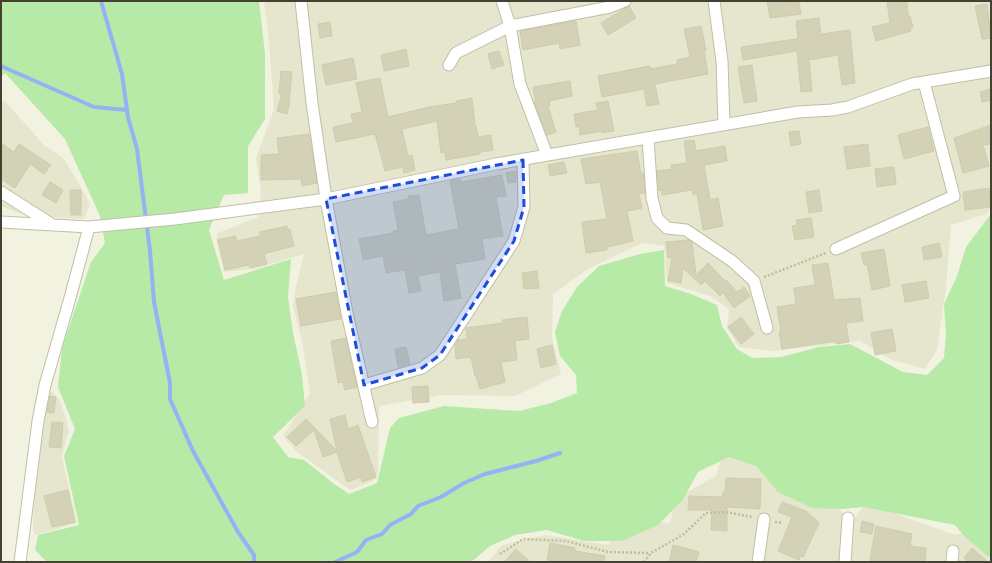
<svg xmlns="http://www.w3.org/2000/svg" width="992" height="563" font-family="Lato,sans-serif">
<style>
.residential{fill:#e6e6cf}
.green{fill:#b6eaa6}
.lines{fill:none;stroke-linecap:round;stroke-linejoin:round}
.stream{stroke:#98b1f4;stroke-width:4}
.building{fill:#d3d2b6;stroke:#cfcca9}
.street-casing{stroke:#c0bfa6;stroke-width:13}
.path{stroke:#c0be94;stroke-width:2.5;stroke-dasharray:2 2;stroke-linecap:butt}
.street{stroke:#fff;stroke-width:11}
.marked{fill:#1d4ed8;fill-opacity:0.2;stroke:#1d4ed8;stroke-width:3;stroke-dasharray:8 5;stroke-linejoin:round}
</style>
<rect width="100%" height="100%" fill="#f2f2e1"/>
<!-- residential -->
<path class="residential" d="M264 1H991V207L986 214 951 225 946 288 937 350 925 369 892 360 860 341 773 351 739 347 727 328 729 309 710 296 667 283 664 246 642 243 588 269 553 294 552 337 561 374 515 396 442 395 379 406 378 474 375 480 350 490 297 452 283 436 310 393 302 342 293 306 295 291 304 254 254 269 224 272 216 239 218 233 258 217 261 193 256 158 274 109 269 42Z
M5 101 44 145 64 159 78 182 90 204 84 219 24 215 1 206V102Z
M51 391 60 400 69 430 62 457 77 523 35 535 33 528 34 497 40 435V393Z
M726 444 854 519 866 503 955 535 973 531 990 562H488L502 545 545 535 608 545 630 520 670 523 676 498 716 476Z"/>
<!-- green -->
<path class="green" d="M1 1H259L265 54V119L248 146V193L224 195 209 230 224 280 291 259 288 297 293 333 302 375 305 406 273 437 288 457 304 460 333 483 349 494 377 483 390 428 399 418 444 406 519 411 551 403 577 393 576 375 560 356 555 332 562 311 577 287 599 266 640 254 664 250 665 286 691 294 717 305 722 326 737 349 752 358 781 357 819 347 850 344 903 372 927 375 944 358 946 334 944 304 957 276 966 247 991 214V559L964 536 955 525 864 507 841 509 812 508 778 492 756 466 729 457 698 472 682 501 658 525 622 541H584L547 530 515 535 490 546 475 559 470 562H47L35 550 38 535 79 525 64 456 75 429 58 387 62 348 91 262 105 243 100 216 65 139 5 73 1 77Z"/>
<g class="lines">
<!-- stream -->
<path class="stream" d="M101 1 122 74 128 117 137 149 150 251 154 302 170 383V399L193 451 238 532 254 555V562
M1 66 94 107 127 110
M335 562 357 552 366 540 382 534 390 525 411 514 418 506 441 497 464 483 485 474 536 461 560 453"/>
</g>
<!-- building -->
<path class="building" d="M767 1H784V3L799 1 801 14 770 18Z
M887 1H907L908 16H910L913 27 910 28 911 31 876 41 872 27 890 23Z
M987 4 991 38 982 39 975 6Z
M629 6 636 18 608 35 601 23Z
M819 18 821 34 850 30 855 83 842 85 838 55 809 60 812 91 801 92 797 51 743 60 741 47 796 39 798 38 796 21Z
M576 21 580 45 560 49 559 43 523 50 520 31Z
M330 22 332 36 320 38 318 24Z
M701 26 706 50H704L708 74 655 84 659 104 647 106 644 89 602 97 598 76 650 66 651 69 677 64V60L690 57 684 29Z
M406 49 409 66 384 71 381 55Z
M499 51 504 65 492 69 488 54Z
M353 58 357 79 326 85 322 65Z
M752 65 757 101 744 103 738 67Z
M281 71 292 72 289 102H290L287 114 277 111 282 94H279Z
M380 78 388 117 429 107 457 103 456 101 472 98 475 126H476L478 137 491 135 493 150 480 152V154L446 160 445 152 441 153 437 121 402 129 408 156 412 155 415 170 404 173 403 167 385 171 375 134 336 142 333 127 353 123 351 114 362 112 356 83Z
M570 81 572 96 549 101 550 105 548 106 556 132 547 135 534 102H536L533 87Z
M991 89V100L982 102 980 92Z
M608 101 614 131 602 133 601 131 580 135 579 126 576 127 574 114 598 110 596 103Z
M991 125V144L983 145 989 166 963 173 954 138Z
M928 127 934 151 904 159 898 135Z
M799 131 801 144 791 146 789 132Z
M309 134 317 183 302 186 301 179 261 180V155L279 154 277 138Z
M694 140 696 151 725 146 727 161 704 165 710 200 718 198 723 226 703 230 697 194H693L692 190 662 195V190L659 191 657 171 672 169 671 165 687 163 684 141Z
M1 143 14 152 19 144 51 165 44 174 30 164 15 188 1 179Z
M868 144 870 166 847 169 844 147Z
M637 151 641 174 643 173 645 193 639 194 642 208 627 211 633 241 607 247V250L586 253 582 222 607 219 600 182 586 184 581 159Z
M564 162 567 173 550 176 548 165Z
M894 167 896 184 877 187 875 169Z
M516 171V182L508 183 506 173Z
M502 175 506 196 496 197 503 236 482 239 485 259 455 264 461 298 444 301 440 272 418 276 421 291 409 293 405 270 386 273 383 256 363 260 359 239 393 233V231L398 230 393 202 408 199V196L419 195 426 235 459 229 450 181 460 179 461 182Z
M50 182 63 190 56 203 42 195Z
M989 188 991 207 965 210 963 192Z
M70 190H81V215H71Z
M819 190 822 211 809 213 806 192Z
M811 218 814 237 795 240 792 226 797 225 796 220Z
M287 226V229H290L294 246 264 254 267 264 250 268 249 265 225 270 218 240 235 236 237 241 260 236V232Z
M688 240 692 242 696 275 708 263 725 281 726 280 737 292 744 287 750 296 734 308 723 293 720 296 705 281 701 285 683 268 681 283 668 281 672 257 668 258 666 242Z
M939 243 942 257 924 260 922 247Z
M884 249 890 286 872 290 867 264 864 265 861 253Z
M828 263 834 300 860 298 863 321 846 323 849 342 836 344V341L782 349 779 332H781L777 307 796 304 794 288 815 285 812 265Z
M537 271 539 288 524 289 522 273Z
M926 281 929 298 905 302 902 285Z
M336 292 341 319 301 326 296 299Z
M527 317 529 339 515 341 517 360 501 362 505 382 480 389 476 376H475L471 357 456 359 455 345 458 340 467 339 466 328 503 323 502 320Z
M741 317 754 334 741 344 728 327Z
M892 329 896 351 875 355 871 333Z
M346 338 357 387 345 390 343 382 338 383 331 341Z
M552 345 556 364 541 368 537 349Z
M406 347 410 364 398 367 395 349Z
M428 386 429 402 413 403 412 387Z
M50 396 56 397 54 413 47 412Z
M345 415 348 429 358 425 376 477 362 482 361 477 347 482 337 452 323 457 314 430 296 446 287 437 306 419 337 451 330 419Z
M52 422 63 423 61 448 49 447Z
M726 478 761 479 760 509 727 507V531L711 530 712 510H688L689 496 722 497 723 492H725Z
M68 490 75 522 52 527 44 496Z
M782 502 806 511 819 523 803 557 800 556 799 560 778 551 792 517 778 512Z
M862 521 874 524 872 534 860 532Z
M876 526 912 534 910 546 926 548 925 562H873V561L870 560Z
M550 543 575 548V551L605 556 604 562H561L547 560Z
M673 545 699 552 696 562H669Z
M972 548 988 562H969L964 558Z
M516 549 530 562H504Z"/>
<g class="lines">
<!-- street casing -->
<g class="street-casing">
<path id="street" d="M301 1 312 103 326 199 347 313 372 422
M502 1 510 26 520 84 547 155
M714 1 722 61 724 124
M449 65 456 53 510 26 610 7 625 1
M648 138 652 198 657 218 667 228 686 230 732 261 754 281 767 328
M1 192 51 224
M1 222 89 227 175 219 326 199 496 164 798 112 832 110 848 107 912 84 991 71
M836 249 954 196 924 82
M364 385 422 368 440 355 514 241 524 207 523 160
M20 562 38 421 45 385 70 298 89 227
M758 562 764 519
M845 562 848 518
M952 562 953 551"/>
</g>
<!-- path -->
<path class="path" d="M764 277 826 253
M775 522 782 523
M500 554 523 539 566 541 608 552 650 553
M644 562 651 553 684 534 706 513 726 512 752 517"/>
<!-- street -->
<use href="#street" class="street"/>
</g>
<!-- marked area -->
<path class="marked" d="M523 160 524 207 514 241 440 355 422 368 364 385 326 199Z"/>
<!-- border -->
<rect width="992" height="563" fill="none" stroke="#434232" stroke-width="4"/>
</svg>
